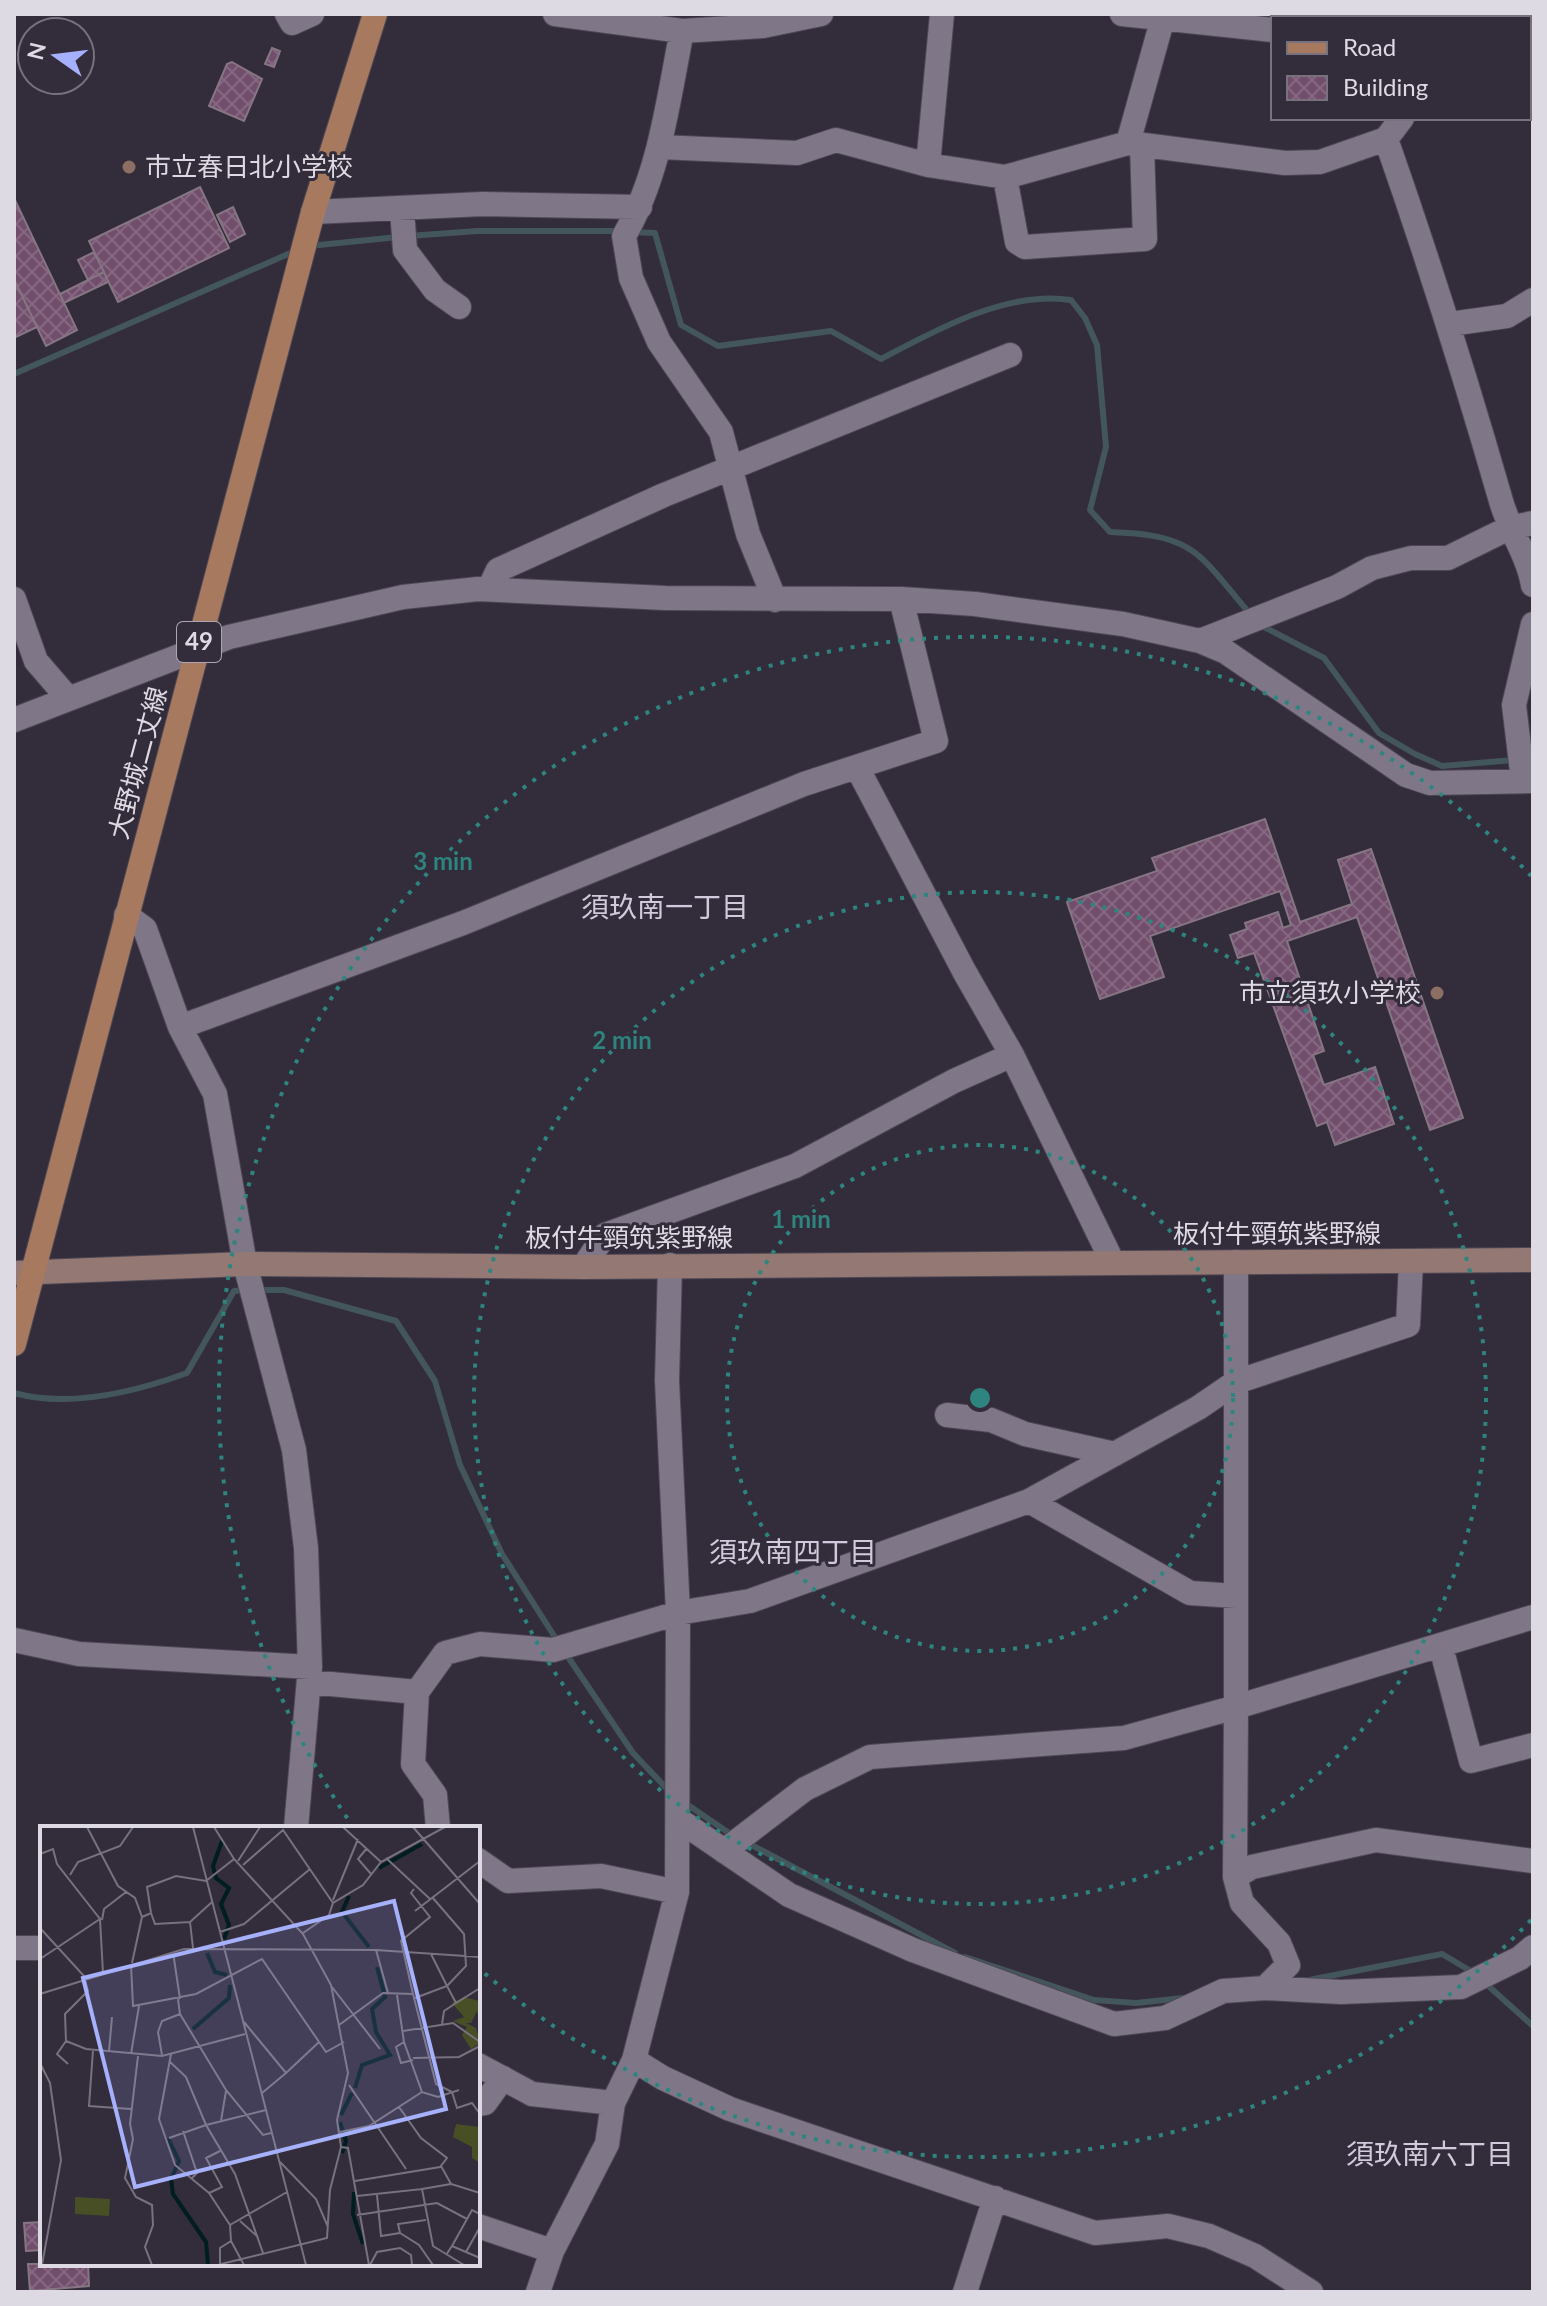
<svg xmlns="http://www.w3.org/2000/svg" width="1547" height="2306" font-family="Lato,'Noto Sans JP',sans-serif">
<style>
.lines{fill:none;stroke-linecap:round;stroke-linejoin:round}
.stream{stroke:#43565b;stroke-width:6}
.building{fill:url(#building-cross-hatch);stroke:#867683;stroke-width:2}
.street-casing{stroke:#4e4754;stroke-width:26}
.secondary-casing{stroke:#4e4754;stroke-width:26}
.primary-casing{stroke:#4e4754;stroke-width:26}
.street{stroke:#7f7788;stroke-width:24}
.secondary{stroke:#937874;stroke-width:24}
.primary{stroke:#a77a60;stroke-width:24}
.ring{fill:none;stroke:#2e8580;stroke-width:4;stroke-dasharray:4 8}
.education-dot{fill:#8d6e63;stroke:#332c3b;stroke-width:3}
.labels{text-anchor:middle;stroke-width:6;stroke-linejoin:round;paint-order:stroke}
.shield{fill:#332c3b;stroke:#aba6b1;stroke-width:2}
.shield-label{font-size:24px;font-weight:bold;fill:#dedae3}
.poi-label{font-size:26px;fill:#dedae3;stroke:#332c3b;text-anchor:start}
.street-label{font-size:26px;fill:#dedae3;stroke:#332c3b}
.neighbourhood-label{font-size:28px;fill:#d1c9dc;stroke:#332c3b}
.inset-river{fill:none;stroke:#001d21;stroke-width:4}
.inset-road{fill:none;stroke:#77727e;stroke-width:2}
.view{fill:#a5b1fc;fill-opacity:0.15;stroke:#a5b1fc;stroke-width:4}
.inset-edge{fill:none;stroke:#dedae3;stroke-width:4}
.centre{fill:#2e8580;stroke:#332c3b;stroke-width:4}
.ring-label{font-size:24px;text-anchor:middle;font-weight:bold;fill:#2e8580;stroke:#332c3b;stroke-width:6;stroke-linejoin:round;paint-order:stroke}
</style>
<defs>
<pattern id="building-cross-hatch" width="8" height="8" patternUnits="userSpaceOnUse" patternTransform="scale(2)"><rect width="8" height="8" fill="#724e6d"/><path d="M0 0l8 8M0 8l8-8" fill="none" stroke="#866782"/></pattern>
</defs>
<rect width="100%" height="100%" fill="#332c3b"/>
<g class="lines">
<!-- stream -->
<path class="stream" d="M632 232 655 233 681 325 718 346 831 331 881 359C936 330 1007 290 1071 300L1085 318 1097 345 1106 447 1090 510 1110 532C1196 535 1198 553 1250 614
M409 236 477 231H621
M309 246 398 237
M14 374 295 251
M1260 625 1324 658 1379 733 1415 754 1442 766 1514 760
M258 1290H284L396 1321 435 1381 460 1465 502 1554 558 1642
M14 1393C69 1408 135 1392 187 1373L234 1291 247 1290
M564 1651 633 1753 670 1792
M685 1803 732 1835
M746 1842 955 1953
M965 1957 1094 2000 1136 2003 1183 1998
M1309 1980 1442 1954 1474 1973
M1485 1983 1533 2026"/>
</g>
<!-- building -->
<path class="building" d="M272 48 280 51 274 67 265 64Z
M232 62 262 79 244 121 209 106 227 64Z
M200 187 229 248 118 302 89 241Z
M14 198 77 330 46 346 14 279Z
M233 207 245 234 230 242 217 215Z
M94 252 104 272 88 280 78 260Z
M104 272 108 282 64 303 60 294Z
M14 279 37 327 14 338Z
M1265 819 1300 922 1352 904 1338 860 1371 849 1463 1118 1430 1130 1357 917 1287 941 1324 1051 1313 1055 1324 1085 1375 1067 1394 1124 1335 1145 1327 1122 1317 1126 1254 953 1238 958 1230 935 1247 929 1245 923 1278 912 1283 928 1291 925 1280 891 1150 936 1164 977 1100 999 1067 902 1157 871 1152 858Z
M42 2222V2250L26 2251 24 2223Z
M28 2264H88L89 2286 30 2291Z"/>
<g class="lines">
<!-- street casing -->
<g class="street-casing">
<path id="street" d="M287 14 292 23 312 14
M555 14 682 31
M1122 14 1273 30
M1446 14V18
M1365 18 1371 14
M1402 118 1386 139C1428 259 1466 379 1501 501 1509 530 1528 555 1533 585
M1128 143 1164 14
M659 147 797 153 836 140 928 165 1005 177 1128 143 1285 163 1320 162 1386 139
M928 165 942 14
M1005 177 1017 242 1025 247 1145 239 1142 145
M402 210 405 250 435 290 459 307
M313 212 482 204 640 207
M1450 324 1507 316 1533 300
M489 589 498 570 664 495 1010 355
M14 599 36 661 67 697
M775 600 748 534 721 432 659 342 631 278 624 236C660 174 668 100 682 31L763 26 821 14
M1200 641 1337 587 1372 568 1411 558H1448L1509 528 1533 523
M14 720 229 637 403 597 478 589 665 598 901 599 975 604 1123 624 1200 641 1226 652 1406 775 1430 783 1533 781
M1523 780 1514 705 1533 624
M126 915 145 929 180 1027
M1012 1055 1113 1263
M583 1267 605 1235 795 1166 954 1081 1012 1055 964 971 858 769
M947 1415 991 1420 1025 1434 1115 1454
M1029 1501 1190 1593 1236 1596
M14 1640 79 1654 310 1667
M1441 1647 1471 1761 1533 1745
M309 1682 417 1692 413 1764 435 1795 438 1828
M417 1692 445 1653 480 1644 553 1650 678 1613 750 1601 1029 1501 1198 1408 1236 1382 1408 1325 1411 1262
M679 1820 789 1895 913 1950 1114 2024 1165 2018 1223 1991 1265 1988 1341 1992 1461 1987 1520 1958 1533 1947
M296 1828 310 1667 306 1548 294 1450 245 1264 215 1094 180 1027 463 923 804 784 936 741 901 599
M724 1851 805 1789 870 1757 1124 1738 1236 1707V1262
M478 1860 508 1881 601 1876 677 1892
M1235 1877 1252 1867 1376 1840 1533 1861
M14 1948H42
M1265 1988 1288 1965 1279 1943 1242 1903 1235 1877 1236 1707 1533 1617
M634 2060 663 2078 730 2109 1095 2233 1168 2226 1209 2236 1255 2256 1311 2292
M478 2065 532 2094 613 2103
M478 2104 485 2103 503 2078
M478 2226 552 2251
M538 2292 552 2251 607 2144 613 2103 634 2060 677 1892 678 1613 667 1381 670 1265
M965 2292 995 2198"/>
</g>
<!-- secondary casing -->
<g class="secondary-casing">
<path id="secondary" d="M14 1273 245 1264 583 1267 1533 1260"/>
</g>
<!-- primary casing -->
<g class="primary-casing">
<path id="primary" d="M14 1344 313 212 375 14"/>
</g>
<!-- street -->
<use href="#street" class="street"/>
<!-- secondary -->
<use href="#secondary" class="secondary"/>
<!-- primary -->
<use href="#primary" class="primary"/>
</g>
<!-- distance rings -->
<g class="ring">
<circle cx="980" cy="1398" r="253"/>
<circle cx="980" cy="1398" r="506"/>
<path d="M1531 1920A759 759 0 0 1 482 1971M354 1828A759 759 0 0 1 1531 876"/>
</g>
<!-- markers -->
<g class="education-dot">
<circle cx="129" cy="167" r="8"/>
<circle cx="1437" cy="993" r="8"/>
</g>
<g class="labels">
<!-- shield labels -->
<rect class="shield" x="177" y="622" width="44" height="40" rx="6"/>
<g class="shield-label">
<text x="199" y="650">49</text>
</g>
<!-- poi labels -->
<g class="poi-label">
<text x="145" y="176">市立春日北小学校</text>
<text x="1421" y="1002" text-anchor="end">市立須玖小学校</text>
</g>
<!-- street labels -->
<g class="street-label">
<text transform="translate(138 763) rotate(-75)" y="9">大野城二丈線</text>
<text x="1277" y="1243">板付牛頸筑紫野線</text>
<text x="629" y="1247">板付牛頸筑紫野線</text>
</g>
<!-- neighbourhood labels -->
<g class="neighbourhood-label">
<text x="665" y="917">須玖南一丁目</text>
<text x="793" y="1562">須玖南四丁目</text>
<text x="1430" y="2164">須玖南六丁目</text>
</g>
</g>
<!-- overview -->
<g transform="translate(40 1826)">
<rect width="440" height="440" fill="#332c3b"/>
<path d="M424 171 439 175V193L437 185 431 197H426L436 202 440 217 431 223 422 209 427 201 413 195 424 191 412 177ZM416 298 440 301V337L432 332V321L413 311Z" fill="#494f25"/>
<path d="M35 371 70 373 69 390 35 388Z" fill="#494f25"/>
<path class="inset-river" d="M182 15 173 40 176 52 189 62 181 78 189 99 184 113M339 42 382 18M309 70 302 86 329 121M167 127 175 146 187 149M153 203 189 172 190 159M315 262 322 239 350 229 336 206 332 183 345 171 337 141M301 289 312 267M300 296 306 315 302 327M128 312 139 335 131 353 133 368 166 416 168 439M314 366 313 388 323 418"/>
<path class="inset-road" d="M47 1 78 60 95 72 102 91 92 137M153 1 266 439M174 1 194 33 263 108 291 159 308 247 297 294 301 321 308 322 329 439M303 1 341 36M373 1 440 78M327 22 318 33 331 48M0 28 13 23 17 38 60 93M346 32 390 73M198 35 220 1M203 39 243 4 293 77M30 49 38 36 80 20 93 1M392 71 424 108 426 140 407 160 416 177 440 162M293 74 318 13M375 85 440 35M111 87 107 61 136 50 166 55 194 33M102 91 111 87 115 98 150 96 153 122M62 94 64 83 86 66M150 96 172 76M0 102 44 150 48 165 25 188 26 215 46 223 122 230 205 208M180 106 204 98 270 43M263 107 289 89 293 77 323 59 341 36 405 1M336 124 348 167M133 126 140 173M0 133 60 93 63 147M91 139 93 180 156 168 222 133 286 226 304 216M292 161 340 223M0 168 144 123 336 124 440 131M373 168 361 115 390 91 371 67 374 63M357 169 364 216 382 266M375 172 407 160 391 128M140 188 186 264 223 309 231 307M204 196 246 247 279 216M402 198 404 185 416 177M299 199 343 167 373 168 396 258 412 266 417 282 432 277 440 288M363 205 413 197 440 216M26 215 17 228 28 238M364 216 356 221 361 237 373 234M53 224 49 280 91 283M69 225 72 191M91 228 99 180M131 228 119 293 135 339 169 367 190 399 191 415 204 439M122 229 118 206 122 195 140 188 138 173M98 230 90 298 93 313 85 352 96 371 112 379 113 399 105 421 112 439M373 232 419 231 440 220M129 235 146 251 166 299 226 284M0 237 10 257 21 334 2 439M309 259 366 343M222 267 246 247M181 295 186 265M143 305 157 347 151 353M300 306 329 300 382 266 398 271 419 264M129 312 166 299 195 348 223 427M240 336 276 373 288 401M401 340 411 358 440 367M315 355 400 341 407 332 381 312 359 281M382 363 411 358M169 367 182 361 166 332 180 325M337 369 341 410 360 407M317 370 382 363 393 420 424 439M317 389 397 377 427 393M386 394 358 398 360 407 379 419 393 439M200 395 218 411M190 399 247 366M412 420 432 384 440 388M426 426 440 401M406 429 412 420 440 432M180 438V422L191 415M177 439 287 412 290 364 301 321M330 439 337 426 360 422 371 429 372 439"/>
<path class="view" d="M354 75 406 283 95 361 43 152Z"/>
<rect width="440" height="440" class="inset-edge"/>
</g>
<circle cx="980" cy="1398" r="12" class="centre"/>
<g class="ring-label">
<text x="443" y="870">3 min</text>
<text x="622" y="1049">2 min</text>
<text x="801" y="1228">1 min</text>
</g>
<!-- border -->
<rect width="1547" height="2306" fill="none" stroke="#dedae3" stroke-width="32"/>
<!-- legend -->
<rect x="1271" y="16" width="260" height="104" fill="#332c3b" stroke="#77727e" stroke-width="2"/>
<rect x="1287" y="42" width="40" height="12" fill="#a77a60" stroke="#77727e" stroke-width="2"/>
<text x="1343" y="56" font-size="24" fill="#dedae3">Road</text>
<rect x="1287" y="76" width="40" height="24" fill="url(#building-cross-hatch)" stroke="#77727e" stroke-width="2"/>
<text x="1343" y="96" font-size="24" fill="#dedae3">Building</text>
<!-- north arrow -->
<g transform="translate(56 56) rotate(284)"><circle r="38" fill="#332c3b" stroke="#77727e" stroke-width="2"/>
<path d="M0-6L14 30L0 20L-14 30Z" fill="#a5b1fc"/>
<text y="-12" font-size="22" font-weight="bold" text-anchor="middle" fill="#dedae3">N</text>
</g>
</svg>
